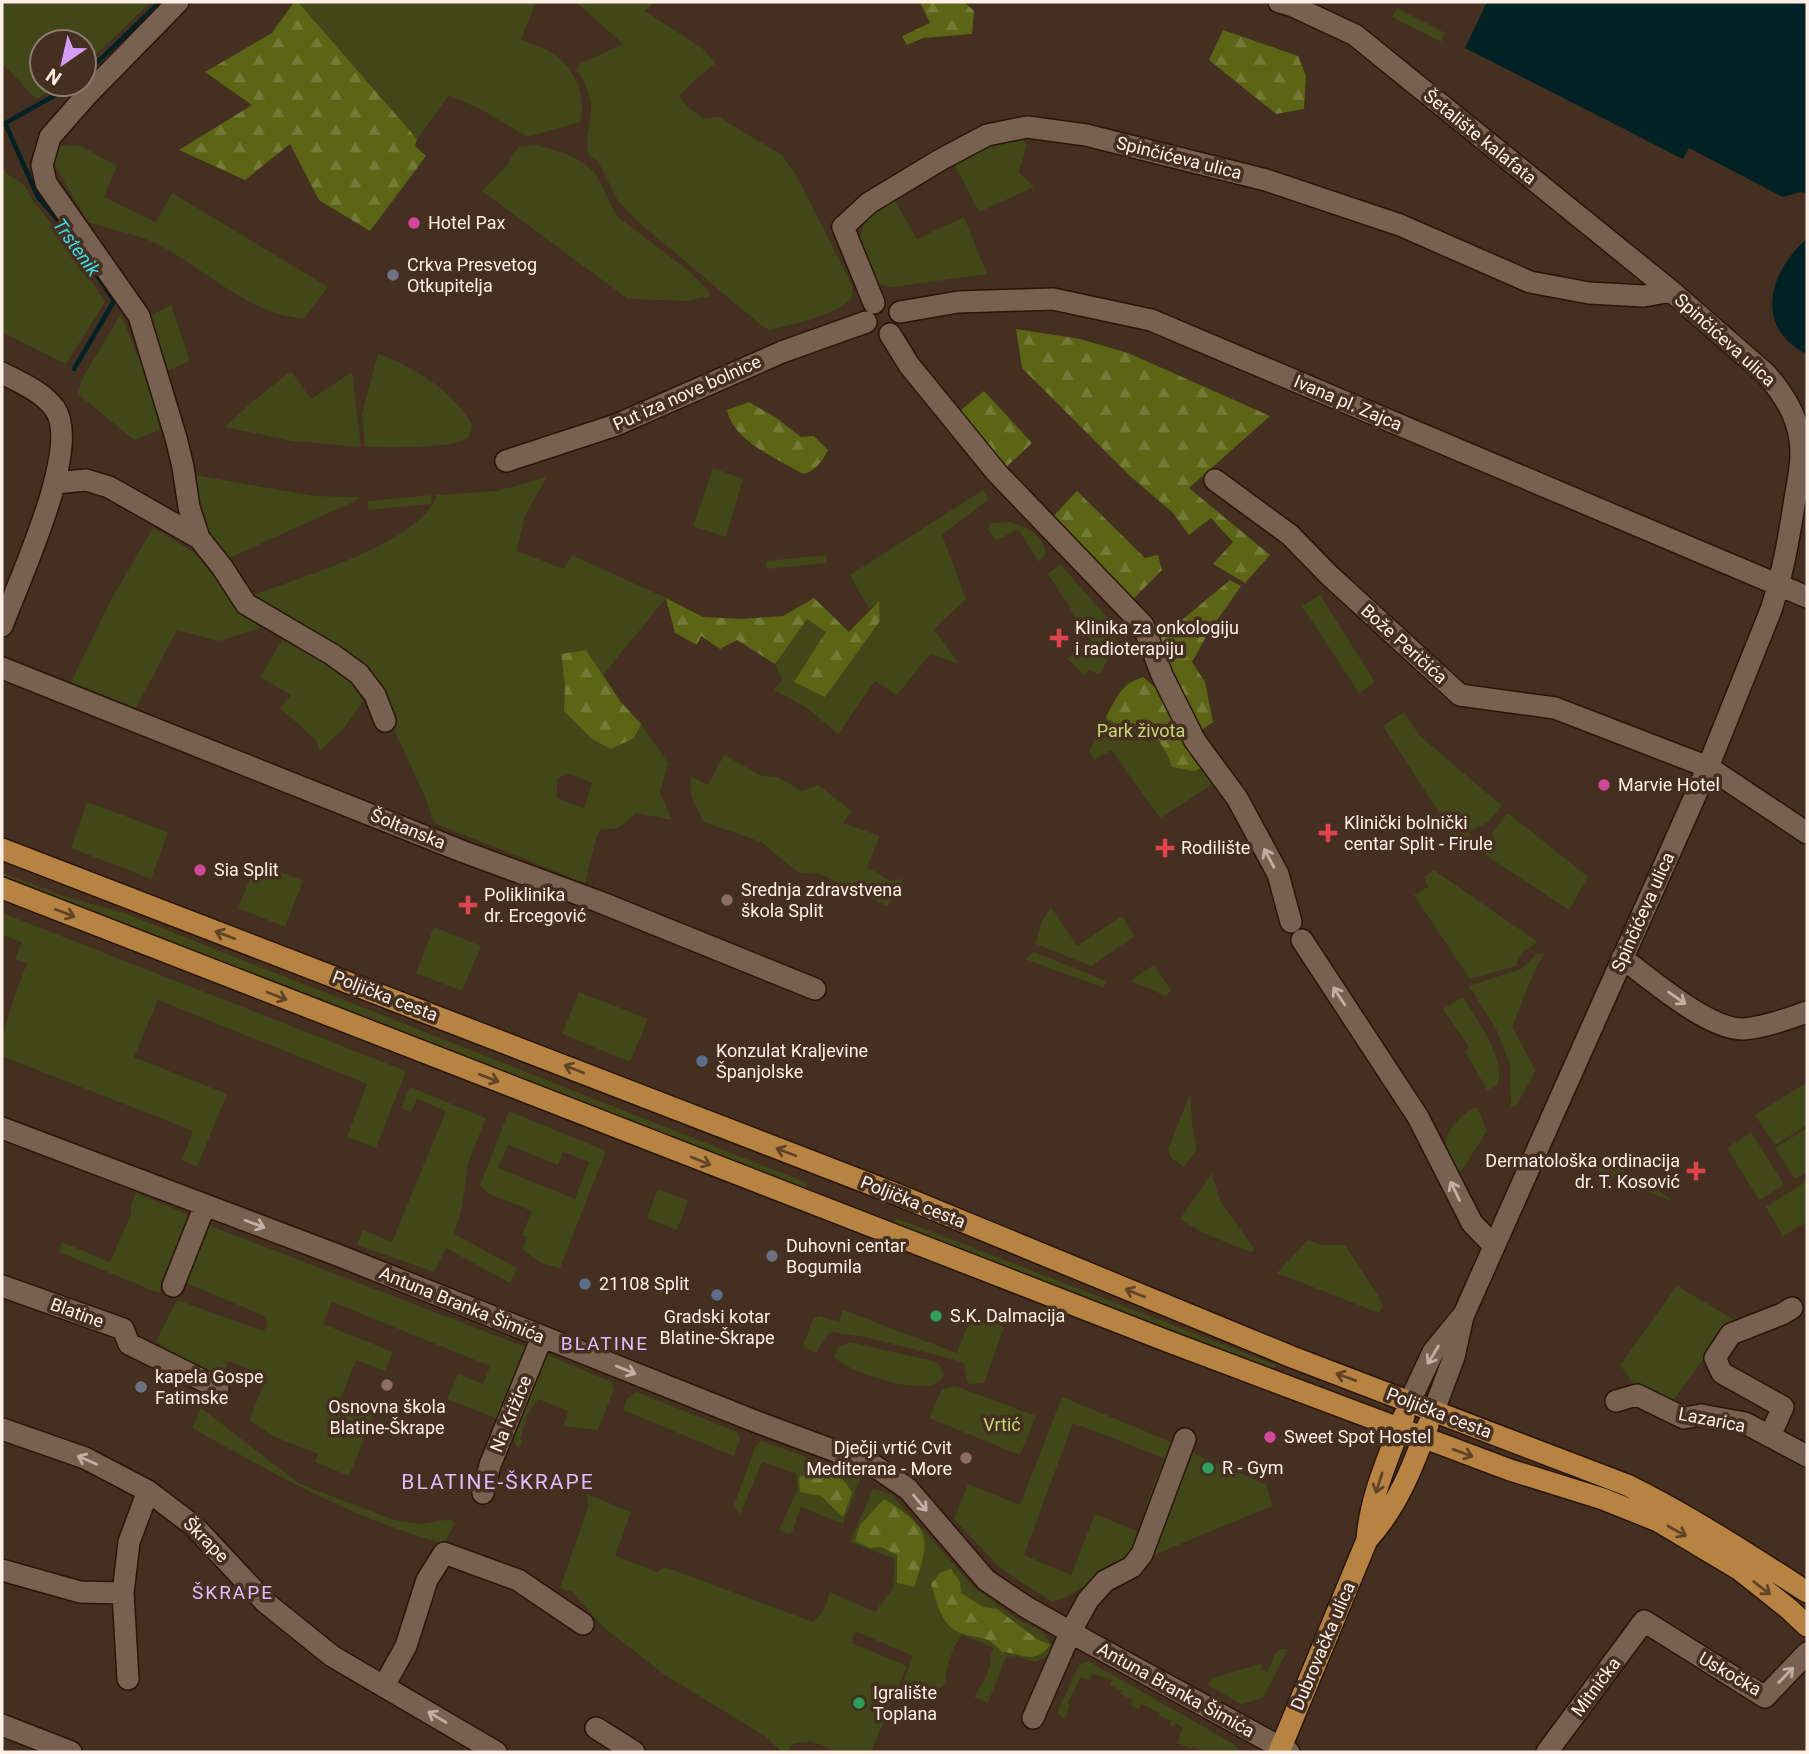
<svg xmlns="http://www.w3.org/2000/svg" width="1809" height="1754" font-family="Roboto,sans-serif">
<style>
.green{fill:#414718;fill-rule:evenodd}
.forest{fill:url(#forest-firs)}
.water{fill:#002225}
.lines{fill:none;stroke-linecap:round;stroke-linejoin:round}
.stream{stroke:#002225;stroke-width:4.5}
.minor-casing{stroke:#2a1608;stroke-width:24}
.major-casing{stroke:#2a1608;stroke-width:24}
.minor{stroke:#796151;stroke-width:21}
.major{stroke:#b78342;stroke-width:21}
.oneway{stroke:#c2b0a4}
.oneway2{stroke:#614428}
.hotel-dot{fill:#d1479c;stroke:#442f20;stroke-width:2.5}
.worship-dot{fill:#6b7280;stroke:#442f20;stroke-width:2.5}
.health-dot{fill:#e0444e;stroke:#442f20;stroke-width:2.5}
.education-dot{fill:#8d6e63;stroke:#442f20;stroke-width:2.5}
.service-dot{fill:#5c6f8a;stroke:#442f20;stroke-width:2.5}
.leisure-dot{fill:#2e9e5b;stroke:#442f20;stroke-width:2.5}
.labels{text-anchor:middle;stroke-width:7;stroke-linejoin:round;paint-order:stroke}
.street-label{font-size:18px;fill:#fef0e7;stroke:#442f20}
.poi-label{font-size:18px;fill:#fef0e7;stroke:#442f20;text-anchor:start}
.park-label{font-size:18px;fill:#c8d76f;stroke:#442f20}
.water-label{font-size:19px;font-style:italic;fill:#37deec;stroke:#442f20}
.neighbourhood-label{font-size:19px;letter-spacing:2px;fill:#e4bbfd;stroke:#442f20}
.quarter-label{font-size:21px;letter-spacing:2px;fill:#e4bbfd;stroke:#442f20}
</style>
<defs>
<pattern id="forest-firs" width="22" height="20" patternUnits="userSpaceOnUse" patternTransform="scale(1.75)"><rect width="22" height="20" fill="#5c6515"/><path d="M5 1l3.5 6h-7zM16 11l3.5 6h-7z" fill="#747b37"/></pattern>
</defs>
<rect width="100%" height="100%" fill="#442f20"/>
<!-- green -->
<path class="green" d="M2 2H151L84 66V42H42V84H63L36 99 2 63Z
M298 2H536L521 39C531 44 543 47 552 53 575 68 587 96 580 122L528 137 482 110 449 95 417 139Z
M576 2H654L645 11 702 48 716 63 697 78 679 96 689 108 704 118 719 117 782 155 796 175 852 285C852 286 852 295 852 296 846 313 786 326 769 330L762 326 636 220 618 201 598 161 588 154C585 139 590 127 591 113 592 100 585 79 576 70L580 64 623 44Z
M1397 8 1445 33 1441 42 1392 17Z
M1018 133 1027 145 1019 172 1034 187 979 212 952 160Z
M536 145C558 151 585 157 598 178 606 191 609 204 618 217L689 271 709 291 710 296 687 301 628 299 482 191 507 165 518 147Z
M59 146H81L117 166 104 197 156 222 172 193 328 287 304 318C253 317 205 269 161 246 139 234 111 230 88 222L52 161Z
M2 165 6 173 24 185 33 201 65 240 105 302 66 364 2 332Z
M894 199 917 239 964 217 987 274 892 287 878 284C856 247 849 221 894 199Z
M171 305 190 361 164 372 147 317Z
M121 314 154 398 160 430 134 440 78 394 82 379Z
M378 354C415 367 451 390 472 424 471 430 471 436 466 439 451 449 385 447 365 447L362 414Z
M291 371 311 399 352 372 361 447 292 441 225 427 253 401Z
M713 468 743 479 726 537 693 526Z
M189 474 314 496 359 497V499L225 560 203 522Z
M547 477 524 517 517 551 564 569 572 555 666 598 603 675 586 650 561 655 565 686V711L592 739 634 738 641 724 668 763 660 792 672 820 636 813 618 828 600 830 596 838 585 883 434 823 425 797 370 677 248 597C294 579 421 544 437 495L497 491ZM568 773 592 783 584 808 557 798V779Z
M983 490 989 499 942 535 966 599 934 629 959 664 930 654 897 695 875 681 838 734 807 708 774 690 782 680 775 664 806 618 826 632V697L878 602 869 609 850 575Z
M431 495 432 504 368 510V501Z
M1008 522C1025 525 1044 535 1046 553L1039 562 1018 529 996 541 988 529 992 523Z
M153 528 195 553 260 628 219 641 177 630 136 708 71 682 112 598Z
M826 555 827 563 766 569V561Z
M1060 564 1113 624 1117 642 1100 674 1088 670 1084 676 1067 658 1092 642 1048 574Z
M1320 595 1375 682 1359 693 1302 606Z
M283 639 327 662 352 682 363 701 344 728 320 751 315 739 280 708 291 695 260 677Z
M1143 677 1159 691 1213 784 1160 818 1111 750 1094 760 1089 751 1119 693 1128 682Z
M1404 712 1419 735 1502 806 1488 822 1468 832 1481 844 1489 847 1494 838 1492 834 1508 813 1588 877 1569 910 1453 834 1383 726Z
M724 755 762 776 778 777 802 791 818 785 852 811 843 823 880 836 867 867 890 881 903 879 887 906 820 874 799 873 761 842 704 822 691 796 690 776 708 785Z
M87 802 168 832 151 879 71 848Z
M257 862 303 881 285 927 238 908Z
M1434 870 1538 942 1521 953 1516 966 1470 979 1414 895 1428 887 1424 877Z
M2 873 61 895 124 913 807 1183 804 1190 2 880Z
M1051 907 1077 946 1122 916 1135 936 1091 966 1036 944 1041 923Z
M2 913 406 1071 376 1148 347 1137 367 1084 158 1000 134 1057 227 1094 197 1167 182 1160 193 1131 2 1056C2 1023 16 994 27 963L15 959 22 942 2 935Z
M434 927 481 946 462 991 416 973Z
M1034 952 1106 981 1104 988 1025 959Z
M1545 952 1534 972 1512 1027 1535 1069 1533 1076 1516 1106 1511 1107 1510 1064 1496 1029 1469 986 1521 969 1537 954Z
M1154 965 1171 990 1166 996 1130 981Z
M579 992 648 1019 630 1062 562 1034Z
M1463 997C1476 1018 1508 1062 1497 1086L1487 1090 1465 1051 1469 1047 1443 1009Z
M1807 1082V1125L1775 1145 1755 1115Z
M410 1087 486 1118 468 1163 462 1208 454 1234 517 1268 510 1283 446 1248 434 1272 357 1245 363 1230 392 1242 446 1111 417 1099 411 1112 401 1108Z
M1190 1094 1193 1133 1197 1150 1184 1167 1171 1158 1168 1149Z
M1477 1107 1487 1131 1460 1173C1447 1155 1438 1143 1455 1124 1462 1115 1467 1111 1477 1107Z
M509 1111 606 1151 560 1268 541 1263 522 1249 527 1238 522 1235 532 1211 489 1194 480 1185ZM508 1145 558 1165 563 1152 589 1162 575 1199 498 1168Z
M1807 1128V1172L1795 1179 1775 1148Z
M1751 1132 1784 1185 1759 1200 1727 1148Z
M1575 1148C1612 1165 1642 1176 1674 1202L1570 1160Z
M1212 1173 1220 1201 1255 1250 1250 1252 1203 1233 1180 1219Z
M1807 1181V1222L1783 1236 1766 1207Z
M658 1189 688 1201 677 1230 647 1218Z
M136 1193 189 1215 159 1293 59 1252 62 1242 110 1262 131 1214V1205Z
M896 1218 1276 1365 1274 1368 1191 1340 893 1225Z
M205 1224 523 1346 530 1352 503 1421 447 1399 458 1374 483 1384 490 1366 332 1302 323 1324 393 1352 385 1371 356 1360 340 1400 374 1414 349 1476 315 1462 318 1454 273 1436 249 1420 267 1376 229 1361 221 1379 202 1372 156 1341 177 1300 264 1331 267 1324 264 1316 184 1282Z
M1308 1240 1321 1245H1345L1380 1299 1383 1307 1379 1313 1277 1273Z
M1677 1286 1733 1319 1669 1406 1636 1387 1620 1365Z
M843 1310 957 1353 970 1319 974 1315 1004 1327 984 1383 968 1384 964 1364 956 1360 865 1337 832 1332 826 1336 816 1353 803 1346 813 1319 819 1316 839 1322Z
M850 1342 928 1360 939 1364 944 1375C942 1378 940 1382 937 1383 919 1395 848 1372 834 1357L839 1346Z
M548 1355 611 1382 614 1389 598 1430 564 1426 568 1411 538 1399 528 1413 520 1439 522 1441 519 1449 511 1437 542 1358Z
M955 1386 1036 1416 1020 1455 929 1418 942 1389Z
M636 1392 737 1432 740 1439 734 1456 623 1410 627 1399Z
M1062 1397 1179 1445 1153 1512 1145 1508 1164 1458 1073 1423 1024 1555 1071 1575 1095 1514 1139 1532 1134 1546 1120 1561 1097 1571 1086 1585 1068 1596 1052 1602 1000 1568 954 1519 968 1484 1020 1505Z
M201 1408 300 1484 394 1520 421 1524 451 1519 455 1524 445 1542H438C346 1516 275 1474 192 1428Z
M762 1441 861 1477 843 1524 801 1507 792 1532 788 1534 779 1530 797 1490V1474L762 1462 740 1515 734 1505 756 1445Z
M1193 1453 1267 1485 1272 1506 1151 1556Z
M873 1489 891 1494 974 1587 1017 1619 1042 1631 1052 1645 1047 1657 1035 1662 1017 1656 1006 1657 988 1703 974 1697 984 1681 991 1664 989 1662 993 1647 962 1635 953 1649 945 1676 947 1677 944 1685 938 1690 918 1681 914 1688 903 1682 913 1656 855 1631 852 1643 907 1666 871 1752H839L811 1741 792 1744 788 1752H782L765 1736 665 1675 602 1626 573 1592 560 1588 588 1507 587 1494 631 1512 615 1556 657 1572 665 1567 813 1622 824 1610 830 1592 875 1612 893 1588 895 1559 850 1542Z
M1282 1649H1288L1263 1698 1241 1704 1208 1685 1213 1678 1263 1663 1261 1669 1268 1672 1275 1653Z
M1088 1661 1234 1744 1240 1752H1205L1193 1746 1192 1749 1177 1743 1183 1727 1175 1723 1173 1727 1170 1725 1171 1721 1159 1716 1160 1713 1141 1704 1139 1709 1131 1706 1133 1700 1120 1694 1122 1691 1110 1685 1112 1680 1092 1674 1089 1680 1081 1677 1067 1704 1070 1705 1065 1719 1057 1713 1079 1665Z"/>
<!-- forest -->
<path class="forest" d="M294 2H298L417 139 415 146 426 156 370 231 319 200 290 144 245 180 179 150 252 105 205 72 272 33Z
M920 2H964L974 11 972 34 923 38 907 45 902 36 930 23Z
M1223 30 1298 56 1306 76 1304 109 1276 114 1209 60Z
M1016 329 1080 339 1128 353 1270 416 1189 488 1270 555 1245 583 1213 564 1233 542 1211 518 1189 535 1172 512 1129 475 1022 368Z
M984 391 1032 443 1002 471 955 415Z
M749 402 775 417 801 437 814 436 828 450C823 460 815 472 803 474 778 459 734 442 727 410Z
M1077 491 1145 558 1158 555 1162 570 1129 603 1049 521Z
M1230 580 1241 586 1210 630 1192 662 1205 682 1213 722 1199 732 1159 639Z
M666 598 703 617 741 619 783 616 814 598 849 632 879 601 880 621 825 697 794 682 826 632 807 619 775 664 737 640 720 649 701 636 697 645 675 633Z
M586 650 621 702 641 724 634 738 611 749 592 739 564 711 565 686 561 654Z
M1143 677 1159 691 1203 767 1194 771 1172 767C1166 749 1159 738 1143 726L1127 730 1108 719 1106 717C1116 698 1122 684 1143 677Z
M817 1467C834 1473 844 1477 852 1493L843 1517 821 1496 800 1492 799 1478Z
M884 1499C930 1528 932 1537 914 1587L897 1583V1555L881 1547 870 1548 855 1541 860 1525Z
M951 1569 960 1582 961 1593 983 1607 997 1609 1037 1639 1050 1645C1033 1666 1025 1653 1002 1652 984 1632 980 1641 958 1632 941 1624 936 1600 931 1584L941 1572Z"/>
<!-- water -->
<path class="water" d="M1487 2H1807V193L1801 192 1783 197 1689 148 1683 159 1465 48Z
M1807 239V354C1753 328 1769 271 1807 239Z"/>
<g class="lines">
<!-- stream -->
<path class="stream" d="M84 75 160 2
M5 123 38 197 64 227
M2 125 75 84
M74 369 114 301 81 251"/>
<!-- minor casing -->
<g class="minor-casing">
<path id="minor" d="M178 2 86 96 50 137 42 165 46 183 139 316 176 438 183 467 189 507 199 538 222 567 246 604 333 655 359 674 375 695 385 721
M1279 2 1293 6 1355 35 1671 291 1766 374C1782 392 1797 415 1800 440 1803 459 1798 480 1795 499 1789 537 1783 573 1771 610L1708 767 1464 1314 1433 1352 1410 1401
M874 303 843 227 869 203 940 160 987 135 1027 127 1086 135 1266 180 1400 225 1530 282 1589 293 1644 296 1671 291
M900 312 958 302 1053 299 1151 320 1807 597
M890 334 909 365 997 473 1143 625 1162 675 1195 741 1237 798 1278 874 1291 922
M2 373C21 383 42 391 55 409 82 448 18 582 2 626
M506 461 616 425 782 352 866 322
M1215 480 1290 535 1329 575 1460 695 1555 708 1708 767 1807 833
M55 483 86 480 109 487 199 538
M2 668 464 852 600 902 815 989
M1302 940 1418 1117 1472 1223 1494 1246
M1622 958C1649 978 1710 1031 1744 1029 1765 1027 1787 1019 1807 1012
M2 1128 340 1256 757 1422 873 1465 908 1489 986 1580 1026 1607 1088 1642 1289 1752
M2 1286 123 1329 129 1344 218 1388
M173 1286 205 1205
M1616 1401 1637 1395 1684 1418 1701 1415 1745 1423 1807 1456
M1434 1410 1454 1357 1463 1316
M2 1429 85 1458 148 1491 194 1526 265 1602 332 1656 496 1752
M1770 1436 1783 1407 1722 1373 1715 1358 1731 1334 1782 1314 1792 1308
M483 1493 490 1465 542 1337
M2 1570 80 1592 123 1593 129 1542 148 1491
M123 1593 128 1679
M384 1686 406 1646 427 1580 444 1553 518 1580 583 1624
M1033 1718 1071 1631 1088 1600 1105 1581 1132 1567 1142 1554 1185 1439
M2 1725 71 1752
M596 1728 634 1752
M1547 1752 1644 1621 1765 1697 1807 1653"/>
</g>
<!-- major casing -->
<g class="major-casing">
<path id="major" d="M2 849 896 1194 1292 1357 1627 1485C1690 1516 1748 1554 1807 1592
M2 888 1167 1341 1510 1470 1603 1499 1658 1521 1740 1570 1789 1609 1807 1626
M1367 1540C1397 1507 1413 1467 1428 1425
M1279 1752 1367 1540C1370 1496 1389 1457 1404 1416"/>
</g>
<!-- minor -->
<use href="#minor" class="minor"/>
<!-- major -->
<use href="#major" class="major"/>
</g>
<!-- one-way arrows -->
<defs><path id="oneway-shaft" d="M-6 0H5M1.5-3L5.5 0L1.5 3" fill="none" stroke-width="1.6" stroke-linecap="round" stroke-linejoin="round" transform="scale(1.75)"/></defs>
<g class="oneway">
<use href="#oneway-shaft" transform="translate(1269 858) rotate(-118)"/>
<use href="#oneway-shaft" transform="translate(1339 996) rotate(-123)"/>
<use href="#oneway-shaft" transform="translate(1677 998) rotate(35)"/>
<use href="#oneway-shaft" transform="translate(1455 1191) rotate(-116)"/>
<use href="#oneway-shaft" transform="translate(255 1224) rotate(21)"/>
<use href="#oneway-shaft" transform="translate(1433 1355) rotate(121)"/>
<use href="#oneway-shaft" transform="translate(626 1370) rotate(22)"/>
<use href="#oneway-shaft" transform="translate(87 1460) rotate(-156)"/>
<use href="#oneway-shaft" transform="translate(920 1503) rotate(50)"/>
<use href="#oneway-shaft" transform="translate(1786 1675) rotate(-46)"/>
<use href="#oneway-shaft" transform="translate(437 1717) rotate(-149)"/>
</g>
<g class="oneway2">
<use href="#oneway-shaft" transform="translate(65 913) rotate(21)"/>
<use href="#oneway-shaft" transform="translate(225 935) rotate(-159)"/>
<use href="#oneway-shaft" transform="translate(277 996) rotate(21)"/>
<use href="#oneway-shaft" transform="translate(574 1069) rotate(-158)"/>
<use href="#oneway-shaft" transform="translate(489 1078) rotate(21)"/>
<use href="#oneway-shaft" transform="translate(786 1152) rotate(-159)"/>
<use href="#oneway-shaft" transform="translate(701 1161) rotate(22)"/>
<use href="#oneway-shaft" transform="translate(1135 1293) rotate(-158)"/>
<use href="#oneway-shaft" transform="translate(1346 1377) rotate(-160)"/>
<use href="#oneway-shaft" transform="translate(1463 1453) rotate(20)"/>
<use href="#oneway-shaft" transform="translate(1379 1483) rotate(108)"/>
<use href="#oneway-shaft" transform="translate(1677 1531) rotate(29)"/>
<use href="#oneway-shaft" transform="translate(1762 1588) rotate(38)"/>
</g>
<!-- markers -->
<g class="hotel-dot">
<circle cx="414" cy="223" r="7"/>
<circle cx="1604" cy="785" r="7"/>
<circle cx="200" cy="870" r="7"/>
<circle cx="1270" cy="1437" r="7"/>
</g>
<g class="worship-dot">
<circle cx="393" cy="275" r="7"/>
<circle cx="772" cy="1256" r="7"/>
<circle cx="141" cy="1387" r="7"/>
</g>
<g class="health-dot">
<path d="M1055.5 627.5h7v7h7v7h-7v7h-7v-7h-7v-7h7z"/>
<path d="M1324.5 822.5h7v7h7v7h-7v7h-7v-7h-7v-7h7z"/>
<path d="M1161.5 837.5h7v7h7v7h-7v7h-7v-7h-7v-7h7z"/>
<path d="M464.5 894.5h7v7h7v7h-7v7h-7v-7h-7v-7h7z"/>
<path d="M1692.5 1160.5h7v7h7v7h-7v7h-7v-7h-7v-7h7z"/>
</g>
<g class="education-dot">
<circle cx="727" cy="900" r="7"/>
<circle cx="387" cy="1385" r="7"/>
<circle cx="966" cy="1458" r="7"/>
</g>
<g class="service-dot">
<circle cx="702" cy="1061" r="7"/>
<circle cx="585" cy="1284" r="7"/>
<circle cx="717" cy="1295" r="7"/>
</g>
<g class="leisure-dot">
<circle cx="936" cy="1316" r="7"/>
<circle cx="1208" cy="1468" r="7"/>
<circle cx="859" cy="1703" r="7"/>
</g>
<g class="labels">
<!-- street labels -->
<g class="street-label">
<text transform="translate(1480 137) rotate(39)" y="6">Šetalište kalafata</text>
<text transform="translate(1179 158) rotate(14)" y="6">Spinčićeva ulica</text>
<text transform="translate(1725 340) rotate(42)" y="6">Spinčićeva ulica</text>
<text transform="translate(687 393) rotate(-24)" y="6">Put iza nove bolnice</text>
<text transform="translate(1348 403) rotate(23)" y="6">Ivana pl. Zajca</text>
<text transform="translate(1404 644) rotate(42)" y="6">Bože Peričića</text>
<text transform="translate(408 829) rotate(22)" y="6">Šoltanska</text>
<text transform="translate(1643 912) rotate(-66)" y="6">Spinčićeva ulica</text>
<text transform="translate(385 996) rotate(21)" y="6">Poljička cesta</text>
<text transform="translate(913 1202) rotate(22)" y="6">Poljička cesta</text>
<text transform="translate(462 1305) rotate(22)" y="6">Antuna Branka Šimića</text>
<text transform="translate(77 1313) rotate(20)" y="6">Blatine</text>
<text transform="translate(1439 1413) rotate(21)" y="6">Poljička cesta</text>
<text transform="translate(511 1414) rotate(-68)" y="6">Na Križice</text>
<text transform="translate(1712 1420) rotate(11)" y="6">Lazarica</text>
<text transform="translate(206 1540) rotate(45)" y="6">Škrape</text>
<text transform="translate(1323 1646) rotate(-67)" y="6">Dubrovačka ulica</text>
<text transform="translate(1730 1674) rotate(30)" y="6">Uskočka</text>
<text transform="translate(1596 1687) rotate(-53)" y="6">Mitnička</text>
<text transform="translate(1176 1690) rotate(29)" y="6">Antuna Branka Šimića</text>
</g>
<!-- poi labels -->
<g class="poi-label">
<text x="428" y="229">Hotel Pax</text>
<text x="407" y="271">Crkva Presvetog<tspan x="407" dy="21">Otkupitelja</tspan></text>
<text x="1075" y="634">Klinika za onkologiju<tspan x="1075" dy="21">i radioterapiju</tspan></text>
<text x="1618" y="791">Marvie Hotel</text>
<text x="1344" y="829">Klinički bolnički<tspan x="1344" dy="21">centar Split - Firule</tspan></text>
<text x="1181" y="854">Rodilište</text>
<text x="214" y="876">Sia Split</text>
<text x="741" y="896">Srednja zdravstvena<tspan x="741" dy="21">škola Split</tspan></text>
<text x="484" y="901">Poliklinika<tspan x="484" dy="21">dr. Ercegović</tspan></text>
<text x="716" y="1057">Konzulat Kraljevine<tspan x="716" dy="21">Španjolske</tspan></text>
<text x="1680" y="1167" text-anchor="end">Dermatološka ordinacija<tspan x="1680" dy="21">dr. T. Kosović</tspan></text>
<text x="786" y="1252">Duhovni centar<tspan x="786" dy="21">Bogumila</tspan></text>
<text x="599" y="1290">21108 Split</text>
<text x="950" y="1322">S.K. Dalmacija</text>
<text x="717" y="1323" text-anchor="middle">Gradski kotar<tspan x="717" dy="21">Blatine-Škrape</tspan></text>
<text x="155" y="1383">kapela Gospe<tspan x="155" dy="21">Fatimske</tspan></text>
<text x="387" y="1413" text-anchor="middle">Osnovna škola<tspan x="387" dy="21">Blatine-Škrape</tspan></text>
<text x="1284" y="1443">Sweet Spot Hostel</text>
<text x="952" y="1454" text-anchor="end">Dječji vrtić Cvit<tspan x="952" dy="21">Mediterana - More</tspan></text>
<text x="1222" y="1474">R - Gym</text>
<text x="873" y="1699">Igralište<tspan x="873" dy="21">Toplana</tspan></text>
</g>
<!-- park labels -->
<g class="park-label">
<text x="1141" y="737">Park života</text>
<text x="1002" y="1431">Vrtić</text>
</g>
<!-- water labels -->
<g class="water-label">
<text transform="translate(77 247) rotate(54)" y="7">Trstenik</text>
</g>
<!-- neighbourhood labels -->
<g class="neighbourhood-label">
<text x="605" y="1350">BLATINE</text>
<text x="233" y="1599">ŠKRAPE</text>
</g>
<!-- quarter labels -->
<g class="quarter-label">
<text x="498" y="1489">BLATINE-ŠKRAPE</text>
</g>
</g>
<!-- border -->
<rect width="1809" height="1754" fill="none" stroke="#fef0e7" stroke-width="7"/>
<!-- north arrow -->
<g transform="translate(63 63) rotate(214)"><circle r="33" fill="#442f20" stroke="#8e7c70" stroke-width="2"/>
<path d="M0-5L12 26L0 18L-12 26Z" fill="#d79bf9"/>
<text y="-10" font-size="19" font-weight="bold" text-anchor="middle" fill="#fef0e7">N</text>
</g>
</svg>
